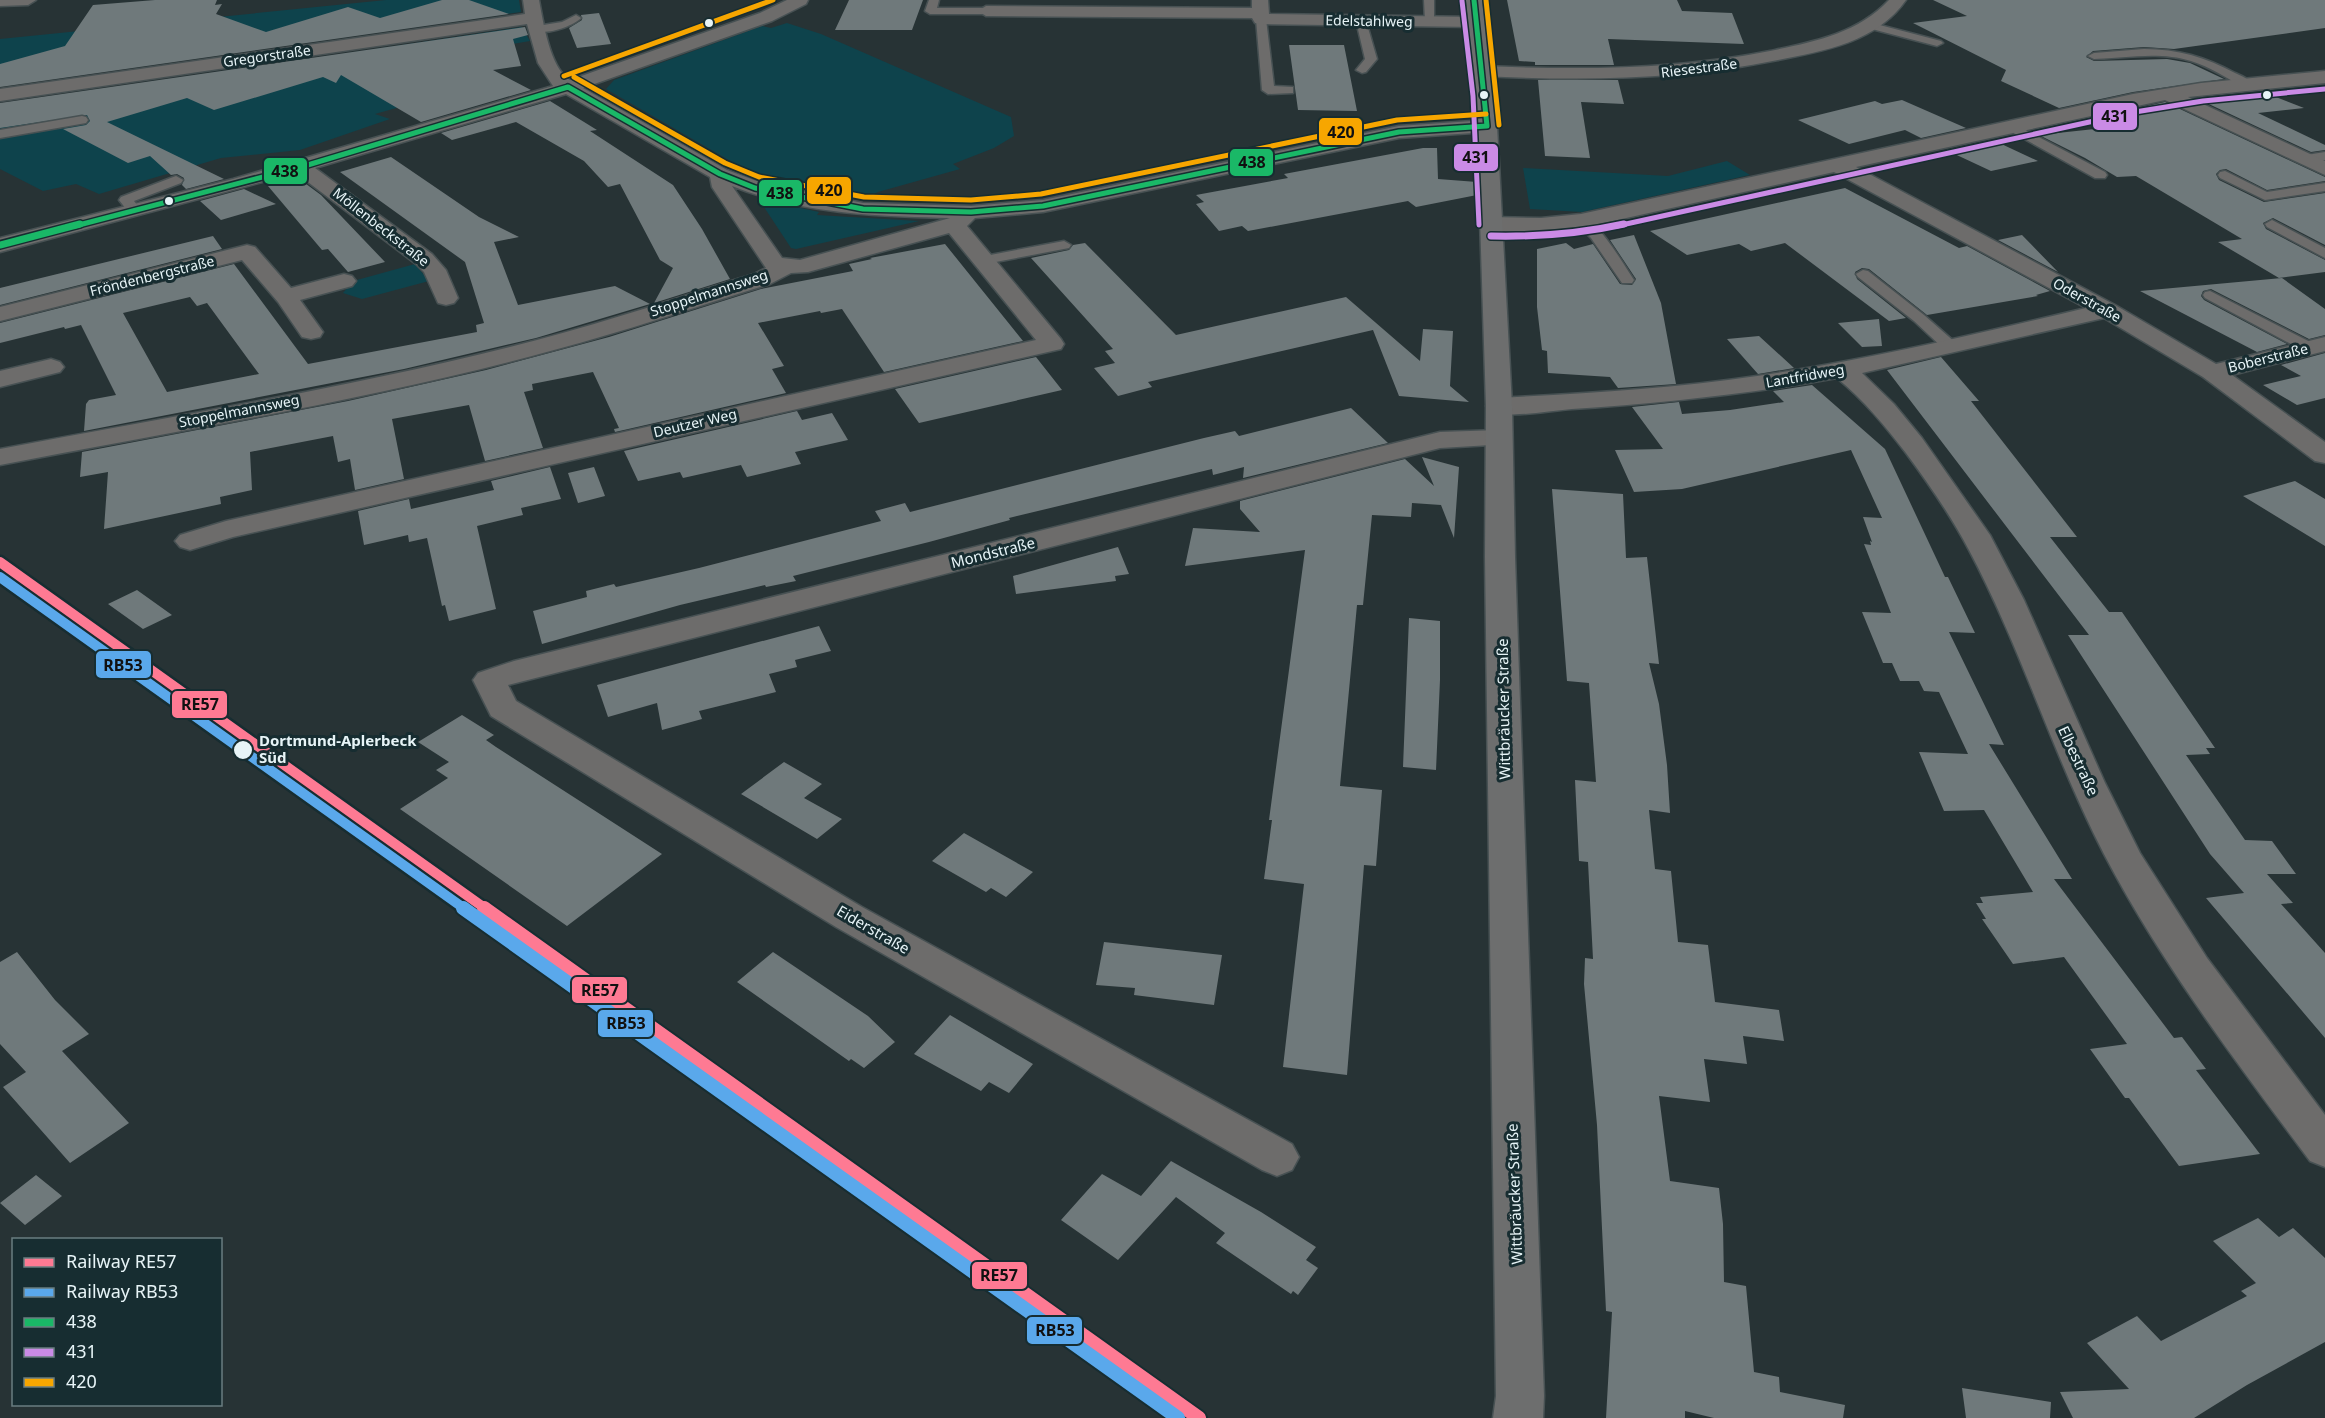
<svg xmlns="http://www.w3.org/2000/svg" width="2325" height="1418" font-family="'Noto Sans',sans-serif">
<style>
.green{fill:#0e434c}
.building{fill:#6f797b;fill-rule:evenodd}
.lines{fill:none;stroke-linecap:round;stroke-linejoin:round}
.service-casing{stroke:#475153;stroke-width:3}
.minor-casing{stroke:#475153;stroke-width:3}
.secondary-casing{stroke:#475153;stroke-width:3}
.service{fill:#6d6c6b;fill-rule:evenodd}
.minor{fill:#6d6c6b;fill-rule:evenodd}
.secondary{fill:#6d6e6e;fill-rule:evenodd}
.bus-1-far1-casing{stroke:#172d31;stroke-width:8}
.bus-1-casing{stroke:#172d31;stroke-width:10}
.bus-2-far1-casing{stroke:#172d31;stroke-width:8}
.bus-2-casing{stroke:#172d31;stroke-width:10}
.bus-3-casing{stroke:#172d31;stroke-width:8}
.bus-1-far1{stroke:#1ab867;stroke-width:5}
.bus-1{stroke:#1ab867;stroke-width:7}
.bus-2-far1{stroke:#ca8be6;stroke-width:5}
.bus-2{stroke:#ca8be6;stroke-width:7}
.bus-3{stroke:#f7a600;stroke-width:5}
.rail-1-far1-casing{stroke:#172d31;stroke-width:15}
.rail-1-casing{stroke:#172d31;stroke-width:18}
.rail-2-far1-casing{stroke:#172d31;stroke-width:15}
.rail-2-casing{stroke:#172d31;stroke-width:18}
.rail-1-far1{stroke:#fe7a93;stroke-width:10}
.rail-1{stroke:#fe7a93;stroke-width:14}
.rail-2-far1{stroke:#5aa8eb;stroke-width:10}
.rail-2{stroke:#5aa8eb;stroke-width:14}
.bus-dot{fill:#e7f4f7;stroke:#172d31;stroke-width:2}
.labels{text-anchor:middle;stroke-width:6;stroke-linejoin:round;paint-order:stroke}
.far-street-label{font-size:14px;fill:#e7f4f7;stroke:#172d31}
.street-label{font-size:15px;fill:#e7f4f7;stroke:#172d31}
.stop-label{font-size:15px;font-weight:bold;fill:#e7f4f7;stroke:#172d31;text-anchor:start}
.line-badge{stroke:#172d31;stroke-width:2}
.pale-badge-label{font-size:16px;text-anchor:middle;font-weight:bold;fill:#111}
</style>
<rect width="100%" height="100%" fill="#273335"/>
<!-- green -->
<path class="green" d="M386 0H519L521 12 0 80V39Z
M787 23 821 34 1011 117 1014 136 994 148 953 164 960 169 878 192 861 200 836 195 784 184 746 170 606 89 614 80 762 26 771 28Z
M522 27 530 41 494 47 467 88 375 114 390 119 300 150 221 158 99 194 76 184 43 191 0 169V106Z
M1727 161 1750 175 1582 212 1530 209 1523 168 1668 176Z
M774 202 819 212 817 215 919 221 796 249 791 248 762 204Z
M415 264 429 281 362 299 343 293 348 287 346 283Z"/>
<!-- building -->
<path class="building" d="M155 0H217L215 5 222 4 216 14 266 32 348 7 380 18 442 0H469L509 14 0 87V64L65 46 93 5Z
M849 0H923L912 30H835Z
M1507 0H1677L1682 11 1732 13 1744 44 1608 39 1614 65H1535V62L1519 61Z
M1933 0H2325V28L2174 49 2144 47 2093 51 2086 57 2094 61 2167 59 2190 63 2224 79 2133 92 2059 108 2001 81 2006 70 1913 23 1967 16Z
M599 13 611 44 577 48 569 28 582 20 581 15Z
M525 27 528 35 513 39 521 66 493 70 531 90 421 122 341 75 336 83 323 77 214 110 187 98 107 122 224 179 186 189 182 185 184 178 177 174 171 175 150 156 128 163 63 129 86 125 90 121 87 115 0 128V103Z
M1289 45H1344L1357 111 1298 110Z
M1538 80H1618L1624 104 1581 102 1590 158 1545 156Z
M2263 92 2304 108 2258 113 2325 145V150L2311 152 2196 98Z
M1902 100 1966 128 1921 138 1905 130 1849 144 1798 120 1875 101 1882 104Z
M550 101 597 130 590 131 673 185 702 229 730 279 654 303 673 268 660 260 620 184 608 187 584 161 516 122 452 140 441 133Z
M2165 102 2325 177V181L2267 190 2226 169 2220 170 2216 174 2219 180 2264 202 2325 193V245L2273 218 2263 223 2266 229 2325 260V272L2279 278 2218 242 2242 239 2136 176 2117 177 2085 158 2039 135 2104 128 2085 120Z
M1992 140 1995 141 2038 161 1991 171 1946 150Z
M1423 148H1437L1438 179 1477 182V195L1416 207 1408 201 1248 231 1242 226 1219 231 1196 204 1204 202 1196 195 1288 178 1284 174Z
M391 157 479 217 519 237 494 242 518 305 615 286 650 304 536 338 404 369 84 431 86 404 89 400 116 395 81 325 65 329 64 327 0 343V323L234 264 308 364 477 332 476 325 484 323 465 262 340 172ZM190 297 197 306 207 303 259 374 167 392 123 313Z
M298 178 321 195 385 262 348 272 328 249 322 250 268 186Z
M1845 188 1959 248 1967 246 2050 291 2036 295 2038 296 1927 315 1869 269 1862 268 1855 272 1857 279 1906 318 1889 321 1785 243 1751 251 1739 244 1687 255 1650 231Z
M244 189 276 204 221 220 200 201Z
M1634 235 1661 303 1676 384 1618 388 1610 377 1548 373 1547 351 1542 350 1537 307V249L1566 243 1574 249 1593 244 1620 284 1632 285 1636 279 1610 240Z
M2022 235 2058 272 1998 240Z
M213 236 222 249 0 305V288Z
M1085 243 1176 335 1346 297 1420 361 1423 329 1453 331 1450 386 1469 402 1399 396 1373 330 1148 382 1152 387 1118 396 1094 368 1115 363 1105 351 1113 349 1031 258 1069 250 1073 245Z
M945 244 1023 341 884 372 842 309 821 313 820 311 758 323 784 366 772 369 786 393 615 432 614 429 619 428 593 372 532 384 533 390 524 392 543 448 485 461 469 405 392 419 404 479 355 490 350 459 338 462 333 436 250 452 252 490 220 497 221 504 104 529 108 472 80 477 82 452 348 401 486 370 609 337 761 289 853 271 849 264 872 259 870 258Z
M2282 278 2325 309V335L2309 339 2211 289 2203 291 2201 296 2204 300 2287 344 2257 352 2140 291Z
M1879 319 1882 346 1862 347 1838 323Z
M1759 336 1794 368 1758 374 1727 339Z
M2325 353V398L2297 405 2263 385 2301 376 2281 365Z
M1036 357 1062 390 919 423 895 389Z
M1941 357 1979 401H1971L2077 537H2050L2109 612H2122L2215 748H2206L2210 754 2186 755 2245 840 2272 841 2296 874H2267L2293 903 2281 904 2325 953V1038L2206 898 2244 893 2210 854 2068 635H2089L1887 370Z
M1812 385 1885 449 1945 577H1948L1961 604 1975 633 1949 632 2004 745 1989 744 2072 879H2054L2174 1038 2182 1037 2206 1069 2196 1070 2260 1154 2179 1166 2129 1098H2125L2090 1049 2127 1044 2064 957 2013 964 1982 919H1986L1976 903H1983L1980 897 2033 892 1984 810 1944 811 1919 752 1968 754 1939 692 1924 691 1919 681H1900L1892 663H1883L1862 612 1891 613 1864 544 1871 545 1870 541 1872 542 1863 517 1882 518 1851 450 1682 489 1634 492 1615 450 1663 449 1632 407 1679 402 1682 414 1730 410 1784 402 1773 391Z
M1351 408 1388 443 1243 478 1244 467 1213 475 1212 469 1009 518 1010 520 929 542 793 576 796 581 766 587 765 585 680 605 542 644 533 611 587 597 586 591 614 584 616 587 699 568 881 521 875 511 905 503 910 512 1204 438 1235 431 1239 436Z
M797 411 802 420 832 413 848 440 795 452 801 464 747 477 741 465 683 478 680 472 638 481 624 451Z
M1422 457 1459 467 1454 538 1441 505 1412 503 1411 517 1372 515 1363 605H1357L1340 786 1382 790 1376 866 1364 865 1347 1075 1283 1067 1304 884 1264 879 1272 820H1269L1305 550 1185 566 1193 528 1260 532 1240 509V501L1405 459 1434 486Z
M550 467 561 499 521 508 523 515 477 526 496 609 449 621 445 605 442 606 427 538 409 542 408 535 364 545 358 511 409 499 411 509 459 498 494 490 491 481Z
M594 467 605 496 578 503 568 473Z
M2295 481 2325 499V546L2243 496Z
M1552 489 1623 494 1626 558 1647 557 1659 664 1649 663 1659 704 1667 765 1670 813 1649 810 1655 869 1671 871 1678 942 1708 945 1715 1002 1779 1010 1784 1041 1743 1036 1747 1064 1704 1059 1710 1102 1659 1096 1670 1181 1719 1188 1723 1224 1724 1282 1746 1286 1754 1372 1779 1377 1780 1392 1845 1405 1843 1418H1714L1685 1411V1418H1606L1612 1312 1606 1311 1597 1125 1584 984 1585 958 1593 959 1588 862 1579 861 1575 780 1596 782 1589 683 1567 681Z
M1118 547 1129 574 1115 576 1116 581 1016 594 1013 576Z
M137 590 172 615 143 629 108 604Z
M1409 618 1440 621V680L1436 770 1403 767Z
M819 626 831 651 795 660 797 667 769 674 776 692 699 711 702 719 662 730 657 703 608 717 597 685Z
M462 715 494 735 486 740 496 747 662 854 567 926 400 809 448 778 436 770 449 762 418 742Z
M784 762 822 784 804 798 842 819 817 839 741 794Z
M964 833 1033 872 1006 897 991 888 986 892 932 861Z
M1104 942 1222 955 1214 1005 1134 995 1135 988 1096 985Z
M17 952 55 1000 89 1034 62 1051 129 1123 70 1163 3 1087 26 1072 0 1044V962Z
M773 952 868 1016 895 1042 864 1068 851 1059 849 1061 737 982Z
M950 1015 1033 1064 1009 1093 989 1082 981 1091 914 1054Z
M1171 1161 1261 1212 1316 1247 1306 1260 1318 1268 1298 1295 1293 1291 1291 1294 1216 1243 1225 1233 1176 1197 1118 1260 1061 1220 1102 1174 1141 1196Z
M36 1175 62 1196 25 1225 0 1203Z
M2258 1218 2279 1237 2293 1228 2325 1258V1342L2247 1385 2194 1418H2073L2060 1392 2129 1389 2087 1343 2137 1316 2161 1341 2247 1296 2241 1291 2256 1283 2213 1241Z
M1962 1388 2051 1402 2050 1418H1966Z"/>
<g class="lines">
<!-- service casing -->
<g class="service-casing">
<path id="service" d="M929 0H939L937 8H986L991 11 986 14H930L925 11Z
M1424 0H1434V23L1430 24 1425 21Z
M576 15 581 18C572 27 542 37 532 29L537 26 562 22Z
M1261 16 1266 19 1274 86 1293 87V93L1268 94 1262 90 1256 19Z
M1361 18 1366 21 1377 59 1366 72 1362 73 1356 70 1365 59 1356 21Z
M1872 23 1941 41 1943 43 1937 46 1868 28 1867 26Z
M2144 49C2178 49 2205 57 2235 73 2242 76 2250 80 2255 85L2249 89 2245 88C2227 78 2210 67 2191 61 2160 51 2125 58 2094 59L2088 56 2094 53Z
M82 116 86 117 88 120 86 123 0 138V130Z
M2012 123 2105 172 2107 175 2105 178H2095L2008 130 2006 127 2008 124Z
M2325 152V160L2305 163 2299 159 2300 156Z
M2225 171 2267 192 2325 183V191L2265 200 2220 178 2218 175 2220 172Z
M176 176 183 180 181 183 134 201 142 211 140 214H130L119 200 121 197Z
M1581 217C1600 222 1623 264 1634 280L1632 283H1622L1591 238 1574 221Z
M2272 220 2325 248V258L2267 227 2265 224Z
M1064 241 1071 245 1069 248 985 264 978 260 985 256Z
M1863 270 1868 271 1924 315 1957 344 1959 347 1957 350H1945L1914 321 1858 277 1856 274Z
M2210 291 2316 345 2318 348 2316 351H2304L2205 298 2203 295 2205 292Z"/>
</g>
<!-- minor casing -->
<g class="minor-casing">
<path id="minor" d="M0 0H36L28 5 0 6Z
M523 0H539C543 21 550 69 570 80L760 13 787 0H808L806 4 772 21 583 88 727 170 762 183 863 203 971 206 1043 200 1399 126 1487 120 1494 122 1497 126 1494 130 1487 132 1399 138 1043 212 975 218 967 226 1061 339 1064 344 1061 349 233 537 190 550 180 547 175 541 180 535 226 521 1036 340 949 233 808 272 791 273 770 284C698 306 627 331 554 350 372 400 185 429 0 465V449C179 415 361 386 537 340 610 321 682 296 754 274L766 268 712 187 710 177 566 94 315 168 432 254 446 270 458 298 454 303 446 305 438 303 424 272 416 264 296 173 0 252V238L233 179 553 86 538 63 527 24 0 101V89L525 14ZM732 186C801 214 877 216 950 218L800 260 782 258Z
M1252 0H1268L1269 14 1476 17 1482 18 1485 22 1482 26 1476 27 1261 24 1255 23 1252 18 986 16 978 11 986 6 1252 8Z
M1889 0H1906C1877 42 1824 51 1778 60 1680 80 1583 81 1483 76L1477 75 1474 71 1477 67 1483 66C1579 70 1675 70 1770 51 1813 42 1857 34 1889 0Z
M2325 71V83L2188 97 2325 161V175L2165 100 1856 167 2115 305 2216 364 2325 337V351L2232 375 2325 442V463L2315 461 2203 377 2104 318 1862 373 1894 404 1922 438 1990 535 2024 600 2105 783 2140 853 2207 958 2325 1115V1167L2310 1161C2236 1062 2161 963 2104 854 2053 755 2021 648 1969 550 1951 516 1929 484 1906 453 1885 426 1864 400 1837 378 1749 394 1661 403 1572 409 1546 411 1515 418 1490 412L1486 406 1490 400 1499 398C1585 393 1671 389 1757 376 1868 360 1977 334 2086 308L1834 172 1581 228 1541 232 1491 231 1483 229 1480 224 1483 219 1491 217 1541 218 1581 214 2133 94 2201 83Z
M247 245 255 247 291 288 344 274 352 276 356 281 352 286 300 300 323 332 320 337 311 339 302 337 278 302 242 260 0 321V307Z
M51 359 60 362 64 367 60 372 0 387V371Z
M1499 430 1508 432 1512 438 1508 444 1440 448 508 685 516 701 862 907 1292 1144 1299 1157 1292 1170 1277 1176 1262 1170 836 927 491 716 473 680 478 673 514 661 1440 432Z"/>
</g>
<!-- secondary casing -->
<g class="secondary-casing">
<path id="secondary" d="M1466 0H1482L1497 126 1512 406 1515 557 1544 1396 1543 1418H1493L1496 1396 1485 557 1486 406 1477 126Z"/>
</g>
<!-- service -->
<use href="#service" class="service"/>
<!-- minor -->
<use href="#minor" class="minor"/>
<!-- secondary -->
<use href="#secondary" class="secondary"/>
<!-- bus-1-far1 casing -->
<g class="bus-1-far1-casing">
<path id="bus-1-far1" d="M1474 0 1487 126
M568 87 720 174 755 188 863 209 971 212 1043 206 1399 132 1487 126
M75 226 301 167 568 87"/>
</g>
<!-- bus-1 casing -->
<g class="bus-1-casing">
<path id="bus-1" d="M0 245 80 224"/>
</g>
<!-- bus-2-far1 casing -->
<g class="bus-2-far1-casing">
<path id="bus-2-far1" d="M1462 1 1473 96 1479 225
M1617 226 2135 112 2203 101 2325 89"/>
</g>
<!-- bus-2 casing -->
<g class="bus-2-casing">
<path id="bus-2" d="M1491 236C1537 237 1579 234 1624 224"/>
</g>
<!-- bus-3 casing -->
<g class="bus-3-casing">
<path id="bus-3" d="M1486 0 1499 125
M564 76 773 0
M574 77 725 163 759 177 864 197 971 200 1041 194 1397 120 1486 114"/>
</g>
<!-- bus-1-far1 -->
<use href="#bus-1-far1" class="bus-1-far1"/>
<!-- bus-1 -->
<use href="#bus-1" class="bus-1"/>
<!-- bus-2-far1 -->
<use href="#bus-2-far1" class="bus-2-far1"/>
<!-- bus-2 -->
<use href="#bus-2" class="bus-2"/>
<!-- bus-3 -->
<use href="#bus-3" class="bus-3"/>
<!-- rail-1-far1 casing -->
<g class="rail-1-far1-casing">
<path id="rail-1-far1" d="M0 562 486 909"/>
</g>
<!-- rail-1 casing -->
<g class="rail-1-casing">
<path id="rail-1" d="M484 908 1199 1418"/>
</g>
<!-- rail-2-far1 casing -->
<g class="rail-2-far1-casing">
<path id="rail-2-far1" d="M0 577 465 909"/>
</g>
<!-- rail-2 casing -->
<g class="rail-2-casing">
<path id="rail-2" d="M463 908 1178 1418"/>
</g>
<!-- rail-1-far1 -->
<use href="#rail-1-far1" class="rail-1-far1"/>
<!-- rail-1 -->
<use href="#rail-1" class="rail-1"/>
<!-- rail-2-far1 -->
<use href="#rail-2-far1" class="rail-2-far1"/>
<!-- rail-2 -->
<use href="#rail-2" class="rail-2"/>
</g>
<!-- markers -->
<g class="bus-dot">
<circle cx="709" cy="23" r="5"/>
<circle cx="1484" cy="95" r="5"/>
<circle cx="2267" cy="95" r="5"/>
<circle cx="169" cy="201" r="5"/>
<circle cx="243" cy="750" r="10"/>
</g>
<g class="labels">
<!-- far-street labels -->
<g class="far-street-label">
<text transform="translate(1369 21) rotate(1)" y="5">Edelstahlweg</text>
<text transform="translate(267 56) rotate(-8)" y="5">Gregorstraße</text>
<text transform="translate(1699 68) rotate(-7)" y="5">Riesestraße</text>
<text transform="translate(381 227) rotate(38)" y="5">Möllenbeckstraße</text>
<text transform="translate(152 276) rotate(-14)" y="5">Fröndenbergstraße</text>
<text transform="translate(709 293) rotate(-18)" y="5">Stoppelmannsweg</text>
<text transform="translate(2087 300) rotate(29)" y="5">Oderstraße</text>
<text transform="translate(2268 358) rotate(-14)" y="5">Boberstraße</text>
<text transform="translate(1805 376) rotate(-10)" y="5">Lantfridweg</text>
<text transform="translate(239 411) rotate(-11)" y="5">Stoppelmannsweg</text>
<text transform="translate(695 423) rotate(-13)" y="5">Deutzer Weg</text>
</g>
<!-- street labels -->
<g class="street-label">
<text transform="translate(993 553) rotate(-14)" y="5">Mondstraße</text>
<text transform="translate(1504 709) rotate(-91)" y="5">Wittbräucker Straße</text>
<text transform="translate(2078 761) rotate(65)" y="5">Elbestraße</text>
<text transform="translate(873 930) rotate(30)" y="5">Eiderstraße</text>
<text transform="translate(1515 1194) rotate(-92)" y="5">Wittbräucker Straße</text>
</g>
<!-- stop labels -->
<g class="stop-label">
<text x="259" y="746">Dortmund-Aplerbeck<tspan x="259" dy="17">Süd</tspan></text>
</g>
</g>
<g class="line-badge">
<rect x="2092" y="102" width="46" height="29" rx="6" fill="#ca8be6"/>
<rect x="1318" y="117" width="45" height="29" rx="6" fill="#f7a600"/>
<rect x="1453" y="143" width="46" height="29" rx="6" fill="#ca8be6"/>
<rect x="1229" y="148" width="45" height="29" rx="6" fill="#1ab867"/>
<rect x="263" y="157" width="45" height="28" rx="6" fill="#1ab867"/>
<rect x="806" y="176" width="46" height="29" rx="6" fill="#f7a600"/>
<rect x="758" y="179" width="45" height="28" rx="6" fill="#1ab867"/>
<rect x="95" y="650" width="57" height="29" rx="6" fill="#5aa8eb"/>
<rect x="171" y="690" width="57" height="29" rx="6" fill="#fe7a93"/>
<rect x="571" y="976" width="57" height="28" rx="6" fill="#fe7a93"/>
<rect x="597" y="1009" width="57" height="29" rx="6" fill="#5aa8eb"/>
<rect x="971" y="1261" width="57" height="29" rx="6" fill="#fe7a93"/>
<rect x="1026" y="1316" width="57" height="29" rx="6" fill="#5aa8eb"/>
</g>
<g class="pale-badge-label">
<text x="2115" y="122">431</text>
<text x="1341" y="138">420</text>
<text x="1476" y="163">431</text>
<text x="1252" y="168">438</text>
<text x="285" y="177">438</text>
<text x="829" y="196">420</text>
<text x="780" y="199">438</text>
<text x="123" y="671">RB53</text>
<text x="200" y="710">RE57</text>
<text x="600" y="996">RE57</text>
<text x="626" y="1029">RB53</text>
<text x="999" y="1281">RE57</text>
<text x="1055" y="1336">RB53</text>
</g>
<!-- legend -->
<rect x="12" y="1238" width="210" height="168" fill="#172d31" stroke="#6a7d80" stroke-width="1.5"/>
<rect x="24" y="1258" width="30" height="9" fill="#fe7a93" stroke="#6a7d80" stroke-width="1.5"/>
<text x="66" y="1268" font-size="18" fill="#e7f4f7">Railway RE57</text>
<rect x="24" y="1288" width="30" height="9" fill="#5aa8eb" stroke="#6a7d80" stroke-width="1.5"/>
<text x="66" y="1298" font-size="18" fill="#e7f4f7">Railway RB53</text>
<rect x="24" y="1318" width="30" height="9" fill="#1ab867" stroke="#6a7d80" stroke-width="1.5"/>
<text x="66" y="1328" font-size="18" fill="#e7f4f7">438</text>
<rect x="24" y="1348" width="30" height="9" fill="#ca8be6" stroke="#6a7d80" stroke-width="1.5"/>
<text x="66" y="1358" font-size="18" fill="#e7f4f7">431</text>
<rect x="24" y="1378" width="30" height="9" fill="#f7a600" stroke="#6a7d80" stroke-width="1.5"/>
<text x="66" y="1388" font-size="18" fill="#e7f4f7">420</text>
</svg>
